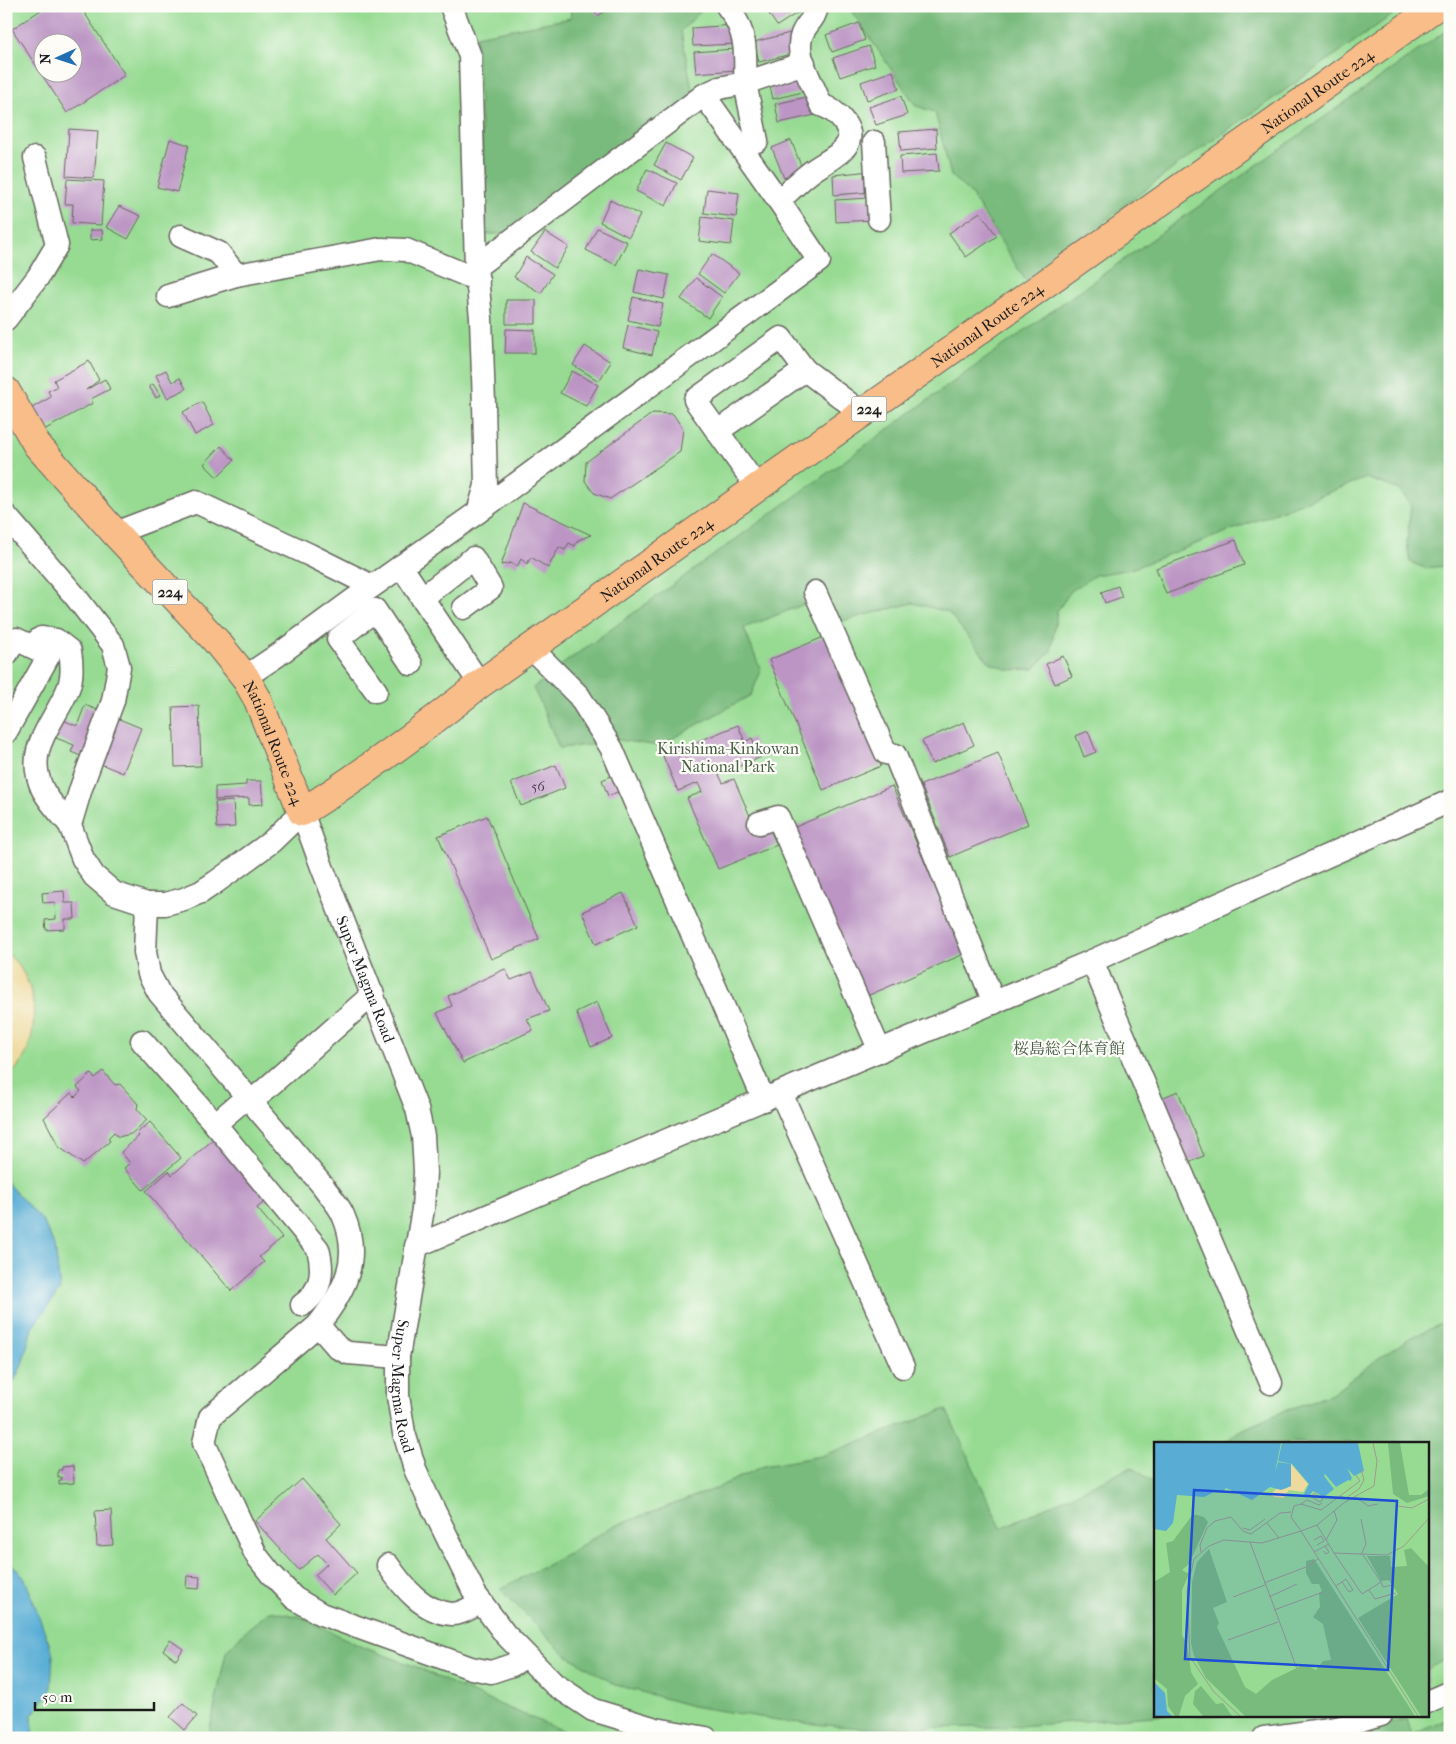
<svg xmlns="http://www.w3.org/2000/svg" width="1456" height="1744" font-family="'IM FELL French Canon','Noto Serif JP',serif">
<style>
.green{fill:#97db93;stroke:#5a7c58;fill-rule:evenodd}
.forest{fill:#79bb7d;stroke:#4a6c4c}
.sand{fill:#eeda9e;stroke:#857b5d}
.water{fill:#59add5;stroke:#3a6478}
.building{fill:#bc95c4;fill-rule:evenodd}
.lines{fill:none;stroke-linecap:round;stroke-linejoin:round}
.minor-casing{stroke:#67665f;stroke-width:25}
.highway-casing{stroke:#67665f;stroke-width:30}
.minor{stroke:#fff;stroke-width:22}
.highway{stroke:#f8bd89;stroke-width:28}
.labels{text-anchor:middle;stroke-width:4.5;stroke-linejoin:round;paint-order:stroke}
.number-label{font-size:14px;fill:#443a46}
.shield{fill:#fdfcf7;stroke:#605f5e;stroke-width:1}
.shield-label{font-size:15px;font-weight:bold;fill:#1c1c1c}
.street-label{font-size:16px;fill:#1c1c1c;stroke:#fdfcf7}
.park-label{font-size:16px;fill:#475f46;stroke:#fdfcf7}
.inset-river{fill:none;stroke:#59add5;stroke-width:2.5}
.inset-road{fill:none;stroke:#9d9b8f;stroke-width:1}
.view{fill:#1d4ed8;fill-opacity:0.15;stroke:#1d4ed8;stroke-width:2.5}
.inset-edge{fill:none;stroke:#1c1c1c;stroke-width:2.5}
</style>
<rect width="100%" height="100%" fill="#fdfcf7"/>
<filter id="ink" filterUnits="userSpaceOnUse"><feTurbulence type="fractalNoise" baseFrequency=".02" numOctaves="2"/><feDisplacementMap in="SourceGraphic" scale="10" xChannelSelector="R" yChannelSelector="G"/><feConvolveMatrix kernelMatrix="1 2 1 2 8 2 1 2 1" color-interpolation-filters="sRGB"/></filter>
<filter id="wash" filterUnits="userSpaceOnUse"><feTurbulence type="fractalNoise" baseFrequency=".0096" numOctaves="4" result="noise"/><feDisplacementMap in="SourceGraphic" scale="20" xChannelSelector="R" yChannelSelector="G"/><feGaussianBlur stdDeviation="1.12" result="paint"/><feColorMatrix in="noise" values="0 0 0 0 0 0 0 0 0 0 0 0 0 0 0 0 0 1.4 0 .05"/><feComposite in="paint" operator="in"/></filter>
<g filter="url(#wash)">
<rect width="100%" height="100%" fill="#f3efdb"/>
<!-- green -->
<path class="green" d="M6 6H1450V1738H6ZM42 42H72V72H42ZM1155 1443H1427V1715H1155Z"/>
<!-- forest -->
<path class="forest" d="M570 6H706L681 31 694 99 503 234H487L476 36 571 18Z
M848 6H1405L1175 167 1026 281 971 194 951 176 935 112 916 106Z
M1450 28V572L1446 566 1425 568 1410 562 1407 543 1411 506 1400 490 1366 478 1131 569 1095 575 1071 591 1057 611 1051 651 1034 669 1009 670 989 662 948 612 913 603 826 625 812 601 744 628 761 671 751 695 659 746 612 739 601 744 559 748 541 704 533 688 563 664 1071 297Z
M1450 1320V1657L1427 1669V1443H1224L1239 1431 1284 1411 1332 1394 1378 1359 1410 1338Z
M946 1409 1001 1528 1132 1467 1155 1483V1715H1168L1005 1727 862 1728 790 1722 692 1706 616 1685 565 1654 500 1589 570 1553 609 1528 712 1490 764 1466 821 1456Z
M270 1611 301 1617 362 1647 414 1666 472 1693 580 1738H208L226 1652 245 1631Z
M1450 1718V1738H1335L1407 1719 1412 1735Z"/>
<!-- sand -->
<path class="sand" d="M6 953C36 975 40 1022 26 1054 22 1062 15 1070 10 1077L6 1078Z"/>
<!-- water -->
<path class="water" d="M6 1182 42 1220 55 1246 60 1290 32 1328 22 1365 9 1391 6 1392Z
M6 1557 25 1579 53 1654 51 1690 32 1715 33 1738H6Z"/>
<g id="blocks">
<!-- building -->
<path class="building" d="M47 6H80L125 75 67 113 12 29ZM42 42H72V72H42Z
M591 6H612L598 16Z
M768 6H808L777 26 765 8Z
M859 23 865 40 832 52 826 35Z
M734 25 735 44 693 46 692 28Z
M790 33 795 53 759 62 754 42Z
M869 46 875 65 840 77 833 58Z
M735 49 736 70 696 73 694 52Z
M893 71 899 89 867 100 861 82Z
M803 74 807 91 773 99 769 82Z
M811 96 815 115 779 123 775 104Z
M901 96 907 115 876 125 869 107Z
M69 129 98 131 94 178 66 176Z
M936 129 937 148 901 151 899 132Z
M170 139 189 145 177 192 157 187Z
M791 140 803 171 784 178 772 148Z
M666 143 693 158 681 180 654 165Z
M937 153 939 171 901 173 900 156Z
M647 169 677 183 666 206 636 191Z
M870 171 872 192 834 195 833 175Z
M67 179 104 181 101 225 72 223 73 204H65Z
M707 189 739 193 736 217 704 213Z
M871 198 872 220 836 222 835 200Z
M610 200 640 215 629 237 600 222Z
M119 206 141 216 128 239 106 227Z
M980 212 997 236 966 257 949 233Z
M702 217 734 221 731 245 699 241Z
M597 228 627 242 616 265 586 250Z
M90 230H102L103 239 90 240Z
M545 232 569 247 555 268 531 252Z
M712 254 739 273 724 293 698 274Z
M526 257 553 274 541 293 514 277Z
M639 269 669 275 664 299 634 292Z
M696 278 722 297 708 318 681 299Z
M633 297 663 304 658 327 628 320Z
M506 300H536V324H506Z
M628 325 657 332 652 355 623 348Z
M506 329 535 330V353H505Z
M585 346 611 362 599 381 573 365Z
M89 361 99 380 86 390 105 379 110 389 91 399 93 403 42 431 30 409 51 397 48 391 57 387 54 380Z
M166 370 172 382 180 378 186 389 167 398 156 375Z
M572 371 598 385 586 406 560 393Z
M153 384 160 395 156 398 149 386Z
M202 402 214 425 195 435 183 412Z
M653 413 673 414 683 429 680 452 610 499 594 493 585 481 586 462Z
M221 446 234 460 217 477 204 464Z
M523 503 591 535 578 540 575 546 569 543 565 550 559 547 548 568 531 557 527 564 521 559 517 567 511 563 501 565Z
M1236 540 1244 565 1166 594 1156 568Z
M1118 586 1122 597 1105 603 1101 592Z
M826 636 881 766 823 790 769 660Z
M1063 656 1072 676 1055 684 1046 664Z
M85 705 141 728 123 773 71 752 74 745 56 738 63 720 77 726Z
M199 706 201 766 175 767 173 707Z
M964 722 974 745 932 764 922 741Z
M738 725 745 742 752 738 761 757 719 775 723 783 734 779 756 830 768 826 777 845 718 869 687 798 702 792 698 783 678 791 663 756Z
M1088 731 1096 752 1084 757 1076 736Z
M998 753 1028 824 950 857 921 785Z
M556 765 565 788 521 806 511 783Z
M616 774 622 790 608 796 602 780Z
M246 781H261L263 804 249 805V798L215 800V787L246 785Z
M892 786 964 954 860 999 788 830Z
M233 801 235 827 217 828 215 802Z
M487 816 539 939 491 959 438 836Z
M64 891 65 903H74L75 919H65V929L46 930 45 920 56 919 55 902 43 903 42 893Z
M623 893 638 925 596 944 582 912Z
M505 969 511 980 532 972 549 1011 527 1019 533 1030 463 1063 437 1013 452 1006 448 996Z
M597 1002 612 1038 591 1047 576 1012Z
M103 1071 115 1085 120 1084 138 1104 137 1109 147 1120 131 1134 118 1137 114 1132 108 1138 110 1141 83 1164 59 1147 44 1118 71 1093 75 1097 81 1091 77 1087 91 1074 95 1078Z
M1178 1091 1204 1156 1186 1163 1159 1099Z
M150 1122 181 1158 143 1190 124 1168 130 1163 121 1152 139 1136 137 1133Z
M215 1138 268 1199 257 1208 282 1238 259 1257 264 1262 231 1291 146 1191 169 1171 172 1175Z
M73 1466 74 1483 59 1484V1480H62L61 1477H58V1470H62V1467Z
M302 1479 341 1524 326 1538 357 1573 333 1595 315 1575 327 1564 318 1554 299 1570 255 1521Z
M111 1510 113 1545 97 1546 95 1511Z
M187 1576 200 1577 199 1589 186 1588Z
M170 1640 183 1649 176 1660 163 1650Z
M183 1703 197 1716 185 1730 170 1717Z"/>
</g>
</g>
<g filter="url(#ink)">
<use href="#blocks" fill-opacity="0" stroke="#67665f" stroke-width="1"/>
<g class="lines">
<!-- minor casing -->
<g class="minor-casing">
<g id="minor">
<path d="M704 95 719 88 745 83C746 53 747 31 727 6"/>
<path d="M757 141 745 83 804 63"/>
<path d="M874 142 879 219"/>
<path d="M779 201C789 191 799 181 811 172 827 159 864 148 843 121 837 113 830 108 821 105L818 98C811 80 794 54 802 34 807 22 815 20 817 6"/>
<path d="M181 236 219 253 236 275"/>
<path d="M476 267 704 95 779 201 819 261 478 512"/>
<path d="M168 296 236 275 381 249 406 250 478 280"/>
<path d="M6 319 38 277 57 245 35 158"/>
<path d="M805 370 862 413"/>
<path d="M718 431 805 370 781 338 695 400 757 487"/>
<path id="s1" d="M6 516 75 596 113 645 119 667 113 701 81 788 70 825 83 859 94 876 114 893 147 904H165L184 899 201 892 216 882 271 842 302 812 322 867 417 1109 423 1136 425 1172 423 1209 398 1357V1396L404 1433 415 1469 427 1496 475 1594 505 1634 554 1684 593 1710 656 1729 706 1738"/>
<path d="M115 533 196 502 310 555 372 586"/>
<path d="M401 566 480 684"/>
<path d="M815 592 886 753 895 755 994 1003"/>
<path d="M422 598 473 558 491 588 464 608"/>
<path d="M31 646 41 638 56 640 70 651C72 663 73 677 68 689 54 724 24 748 42 788 48 801 61 814 70 825"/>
<path d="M531 648 579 696 612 749 764 1100"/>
<path d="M6 655 16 639 49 655 6 732"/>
<path d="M245 677 278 655 353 600 478 512 486 486 484 404 481 318 476 267 470 56 451 6"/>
<path d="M376 691 338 639 375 610 411 664"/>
<path d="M759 823 778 817 880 1051"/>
<path d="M147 904 145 952 149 974 159 993 323 1186C329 1195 339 1205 343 1215 362 1258 345 1291 318 1325L210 1417 204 1443 256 1555 271 1574 294 1598 321 1614 471 1668 491 1672 512 1665 526 1656"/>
<path d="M1092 961 1271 1383"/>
<path d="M142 1041 215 1124 247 1097"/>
<path d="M781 1093 903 1367"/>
<path d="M251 1102 373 994"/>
<path d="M215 1124 318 1249C324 1271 322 1291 302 1305"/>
<path d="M416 1246 1092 961 1450 801"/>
<path d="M318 1325 338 1348 348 1353 398 1357"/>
<path d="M388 1565C403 1587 423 1612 452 1614 462 1614 472 1607 481 1602"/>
<path d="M1427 1702 1450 1692"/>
<path d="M1264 1738 1337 1728 1381 1715"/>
</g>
</g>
<!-- highway casing -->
<g class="highway-casing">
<g id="highway">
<path id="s2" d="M6 391 37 445 115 533 216 641 245 677 258 700 302 812C365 773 422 730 480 684L1437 6"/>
</g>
</g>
<!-- minor -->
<use href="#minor" class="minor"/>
<!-- highway -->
<use href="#highway" class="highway"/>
</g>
</g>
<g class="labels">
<!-- number labels -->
<g class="number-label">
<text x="538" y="791">56</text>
</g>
<!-- shield labels -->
<g class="shield">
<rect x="851.5" y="396.5" width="35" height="25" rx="4"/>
<rect x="152.5" y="579.5" width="35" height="25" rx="4"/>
</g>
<g class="shield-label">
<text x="869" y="414">224</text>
<text x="170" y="597">224</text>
</g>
<!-- street labels -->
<g class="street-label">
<text dy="6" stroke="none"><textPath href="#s2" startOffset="1766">National Route 224</textPath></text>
<text dy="6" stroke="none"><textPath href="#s2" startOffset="1361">National Route 224</textPath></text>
<text dy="6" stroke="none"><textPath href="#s2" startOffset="956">National Route 224</textPath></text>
<text dy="6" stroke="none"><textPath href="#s2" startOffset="446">National Route 224</textPath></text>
<text dy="6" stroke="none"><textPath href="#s1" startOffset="838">Super Magma Road</textPath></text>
<text dy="6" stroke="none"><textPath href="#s1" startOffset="1258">Super Magma Road</textPath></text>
</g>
<!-- park labels -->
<g class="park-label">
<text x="728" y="754">Kirishima-Kinkowan<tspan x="728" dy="18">National Park</tspan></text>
<text x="1069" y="1054">桜島総合体育館</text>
</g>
</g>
<!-- overview -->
<g transform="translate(1154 1442)">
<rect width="275" height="275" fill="#f3efdb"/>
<path d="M0 1H275V274H0Z" fill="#97db93"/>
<path d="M234 1H246L255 53H267L275 47V54L253 61 239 52ZM39 72 50 75 54 80 35 122 28 128 35 132 28 148V193L33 202 37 230 44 242 31 254 25 274H21L14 264 13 247 0 236V140L16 130 12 101 19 99ZM257 106 275 125V274H267L204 176 244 152 235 138 227 139 213 114H236L237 125 253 124 250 108ZM55 107 73 160 59 166 65 181 63 185 91 245 102 252 118 238 151 222 162 228 169 219 177 218 169 182 159 175 166 165 165 151 168 149 165 142H158L152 131V119L160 117 261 274H91L52 236 40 214 37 201 38 140 43 120ZM47 244 62 262 69 261 78 274H49L39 262 41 249Z" fill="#79bb7d"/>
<path d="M137 22 154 42 149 50 135 48 129 56 120 55 117 52 123 46 131 47 137 44Z" fill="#eeda9e"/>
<path d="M0 1H127L121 30 124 20 137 22V44L127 48 116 45 98 58 72 46 68 51 64 48 50 55 23 53 19 81 12 89 0 87ZM128 1H204L210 29 200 34 193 26 198 36 182 45 171 32 170 34 180 47 170 55 159 49 154 55 150 52 155 42 138 22 124 19ZM0 240 11 251 13 269 18 274H0Z" fill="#59add5"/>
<path class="inset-river" d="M149 1 197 38"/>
<path class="inset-road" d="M219 1 223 19 220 44M220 44 191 60 163 83 147 89 264 274M160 51 169 57 166 60 158 55ZM186 54 192 56 205 47 210 38 207 27M202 55 214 64 224 62M147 62 153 58 165 63 168 61M244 64 258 66 275 57M113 81 125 96M163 83 180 111 233 113 250 104 275 76M89 86 96 88 111 77M160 98 167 94 170 99 163 103M172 98 183 78 180 69M96 100 143 227M169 109 172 112 175 110 171 104M47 110 46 103 53 86 61 79 77 75 89 89 97 92 126 71 137 70M160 110 175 102M180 111 208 152 227 140 209 113M207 113 212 102 207 77M227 140 229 145 239 143M110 141 152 125 164 117M182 144 192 137 199 148 195 150 188 140M215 148 221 157 242 151M79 155 111 143M115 155 143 142M120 168 169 150M74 198 124 180M86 274 60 250 36 215 33 149 40 117 55 104 70 98 108 101 147 89 137 75 140 64 147 62 167 68 206 39 202 33"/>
<path class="view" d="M40 48 243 59 234 228 31 217Z"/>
<rect width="275" height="275" class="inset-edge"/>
</g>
<!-- margin -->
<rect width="1456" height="1744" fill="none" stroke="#fdfcf7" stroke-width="25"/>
<!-- north arrow -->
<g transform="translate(58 58) rotate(267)"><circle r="24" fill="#fdfcf7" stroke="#a3a29f"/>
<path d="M0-4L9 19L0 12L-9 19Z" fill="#1f6fb2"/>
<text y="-8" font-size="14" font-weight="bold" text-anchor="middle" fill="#1c1c1c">N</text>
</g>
<!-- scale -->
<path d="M35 1702v8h119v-8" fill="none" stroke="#1c1c1c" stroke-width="2.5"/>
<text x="42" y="1702" font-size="15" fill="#1c1c1c" stroke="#fdfcf7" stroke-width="4" paint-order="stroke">50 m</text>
</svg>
